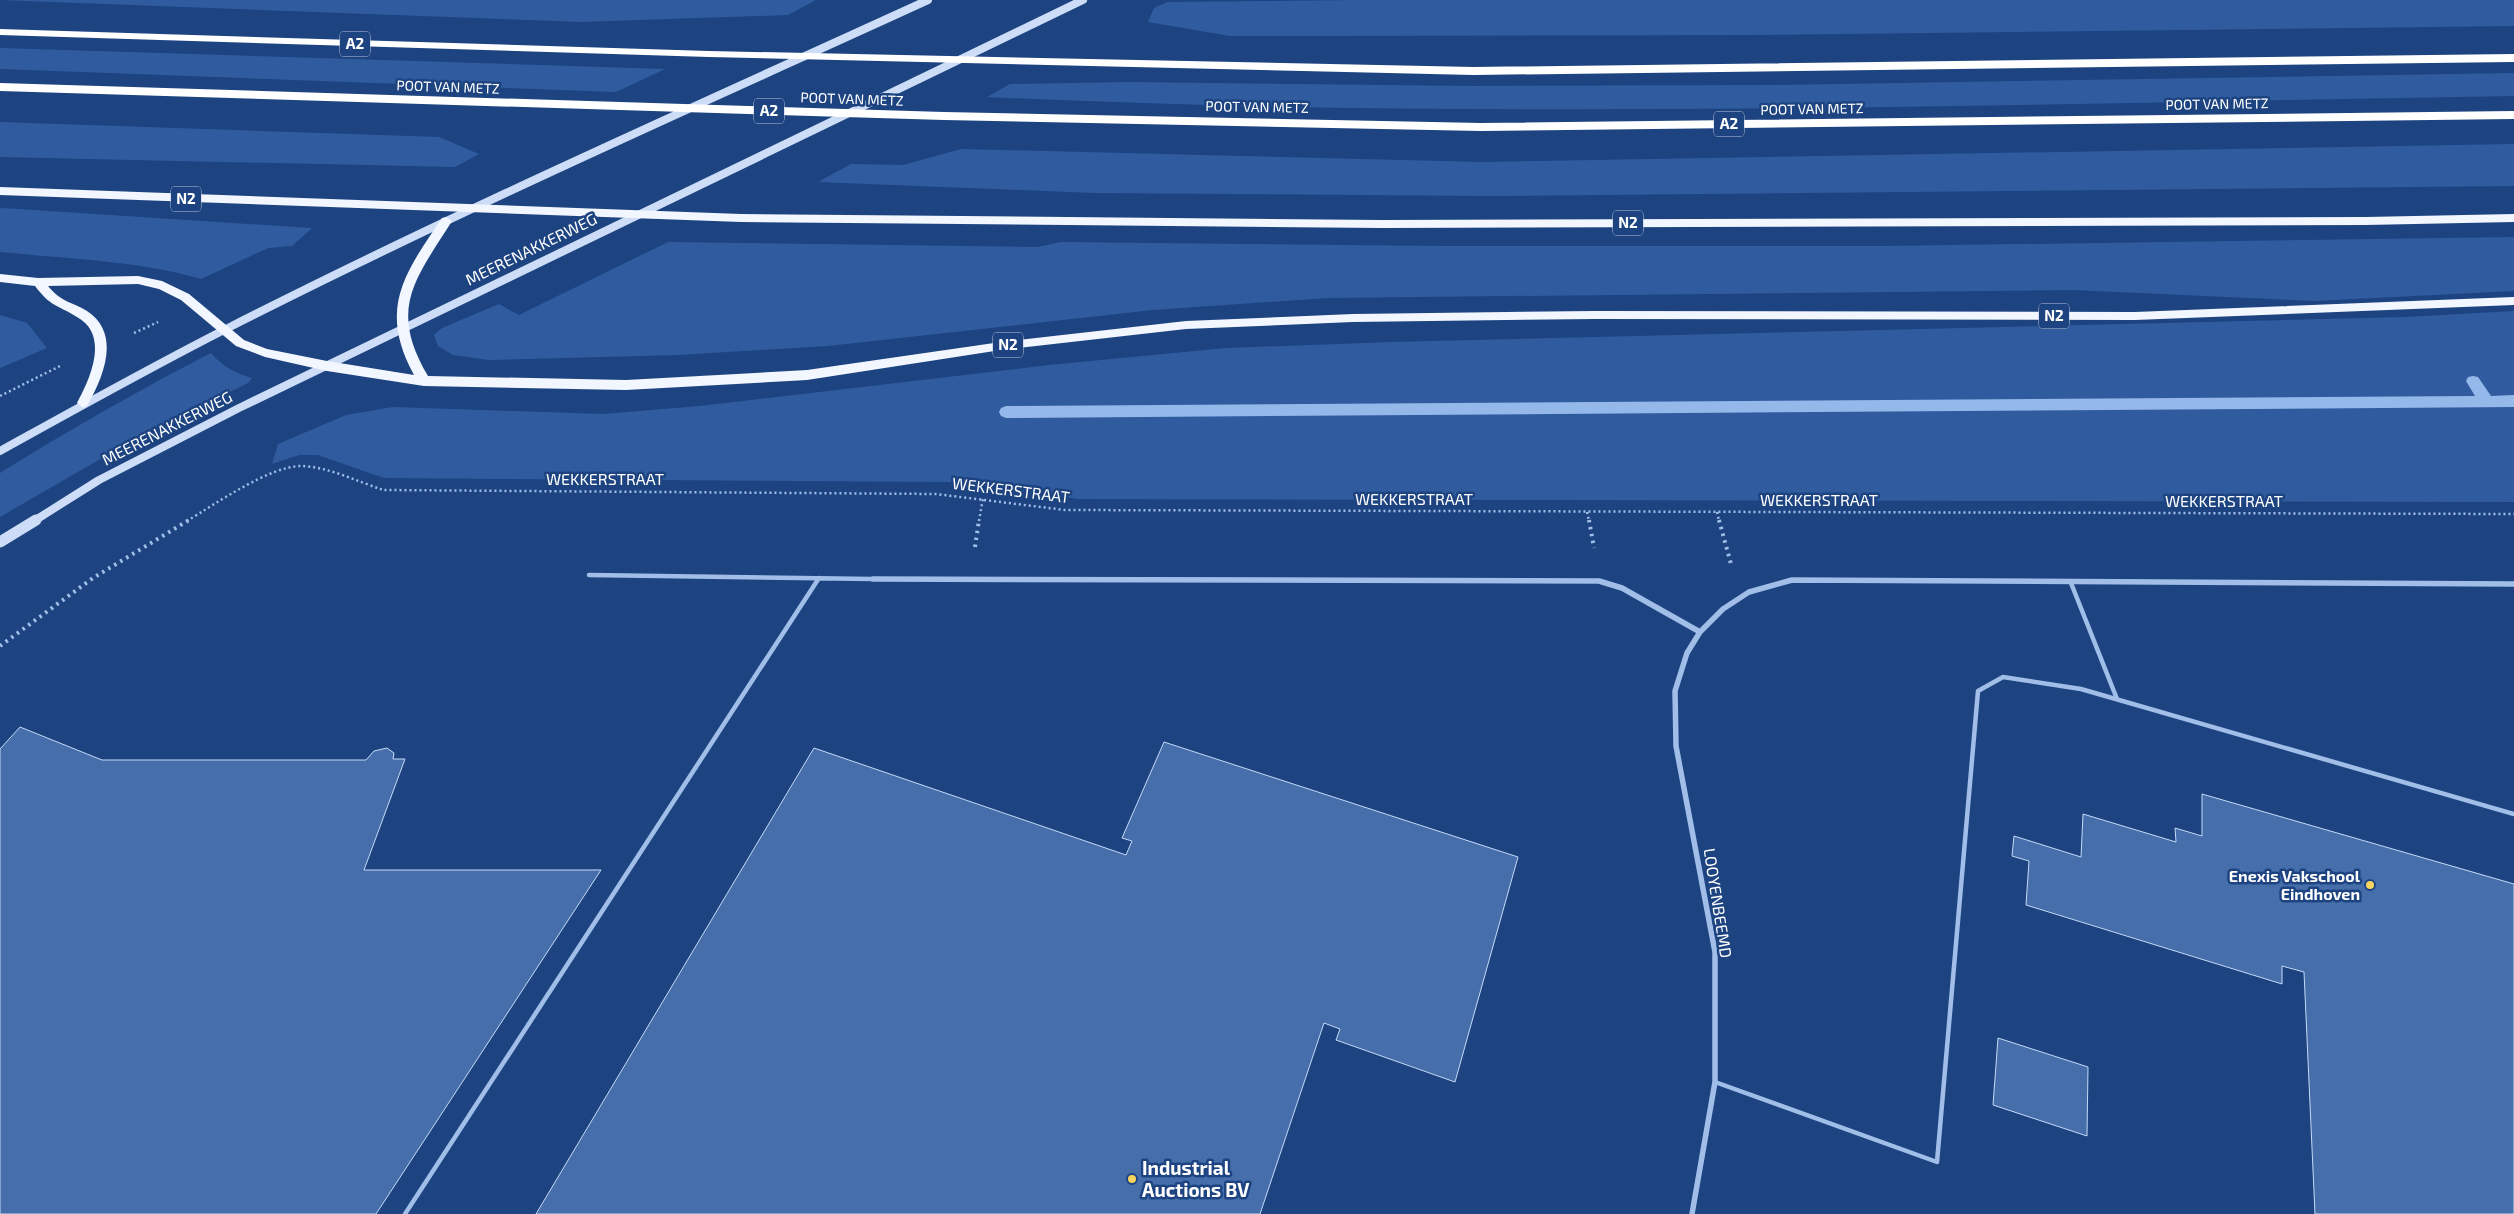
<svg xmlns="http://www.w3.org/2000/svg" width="2514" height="1214" font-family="'Exo 2',sans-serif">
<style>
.green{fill:#305c9f}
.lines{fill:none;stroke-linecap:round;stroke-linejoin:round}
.stream{fill:#95b8eb;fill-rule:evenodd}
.building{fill:#456eab;stroke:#c6daf7}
.path-far1{stroke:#a1bee9;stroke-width:2.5;stroke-dasharray:2 3;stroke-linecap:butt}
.path{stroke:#a1bee9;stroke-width:4;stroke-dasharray:2.5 4.5;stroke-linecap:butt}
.service{stroke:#a1bee9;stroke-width:4.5}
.minor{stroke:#a1bee9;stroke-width:5.5}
.secondary-far1{stroke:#cdddf7;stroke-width:8}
.secondary{stroke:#cdddf7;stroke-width:11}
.trunk{fill:#f2f6fe;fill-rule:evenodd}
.motorway{fill:#fff;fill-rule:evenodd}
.poi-dot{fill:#f9d460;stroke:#1d4481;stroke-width:2}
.labels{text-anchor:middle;stroke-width:5;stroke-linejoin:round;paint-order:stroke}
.far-street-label{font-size:14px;fill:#fff;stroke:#1d4481}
.shield{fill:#1d4481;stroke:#bbc7d9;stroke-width:1}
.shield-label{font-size:15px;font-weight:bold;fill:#fff}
.street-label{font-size:16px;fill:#fff;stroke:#1d4481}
.poi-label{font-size:16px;font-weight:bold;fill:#fff;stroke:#1d4481;text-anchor:end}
.near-poi-label{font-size:19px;font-weight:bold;fill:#fff;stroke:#1d4481;text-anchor:start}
</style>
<rect width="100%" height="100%" fill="#1d4481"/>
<!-- green -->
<path class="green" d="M0 0H816L788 15 580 22Z
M1358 0H2514V26L1750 35 1230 36 1148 22 1154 8 1167 2Z
M0 48 665 69 616 92 0 69Z
M2514 73V96C2005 104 1495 121 987 97L1010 84 1128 82 1473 86 1772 85Z
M0 122 439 137 479 154 455 167 0 157Z
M2514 144V186L1490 196 1095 193 818 182 851 164 903 165 961 149 1482 162Z
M0 208 18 209 312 228 292 246 268 248 201 279C136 260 66 259 0 252Z
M2514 237V291L2315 301 2073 290 1328 298 1153 310 828 346 678 355 489 360 453 355 438 346 434 335 442 328 499 304 519 315 668 242 1037 247 1061 242 1440 246H1885Z
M2514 311V502L1078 499 949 482 384 478 318 455H299L272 464 278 444 346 415 393 407 602 414 700 406 1049 365 1226 348 1392 342 2406 317Z
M0 315 27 323 47 348 0 368Z
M211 353C223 367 235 373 252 378L248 383 140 436 0 517V473C69 430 139 390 211 353Z"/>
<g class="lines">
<!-- stream -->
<path class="stream" d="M2473 376 2478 377 2491 396 2514 395V407L1006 418 1001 416 999 412 1001 408 1006 406 2475 396 2466 381 2468 377Z"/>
</g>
<!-- building -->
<path class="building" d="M20 727 102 760H366L374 751 387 748 394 753 393 759H405L364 870H601L376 1214H0V749Z
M1164 742 1518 857 1455 1082 1336 1040 1340 1029 1324 1023 1260 1214H536L814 748 1126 855 1132 841 1122 838Z
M2202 794 2514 884V1214H2315L2304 972 2282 966V984L2026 905 2029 861 2012 856 2014 836 2081 857 2083 814 2176 842 2175 828 2202 836Z
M1998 1038 2088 1067 2087 1136 1993 1105Z"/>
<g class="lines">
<!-- path-far1 -->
<path class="path-far1" d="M134 333 158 322
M0 396 60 366
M1587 512 1589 521
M1717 512 1719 521
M187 521C215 504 270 466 301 466 326 466 359 482 383 490L936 494 1065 510 2514 514
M979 521 983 498"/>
<!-- path -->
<path class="path" d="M1589 520 1594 548
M1719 520 1731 564
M975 547 979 520
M0 646 93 578 189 520"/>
<!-- service -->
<path class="service" d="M589 575 873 579
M2071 583 2117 699
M1715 1082 1937 1162 1978 691 2003 677 2081 689 2514 814
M405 1214 819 578"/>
<!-- minor -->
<path class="minor" d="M873 579 1599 581 1622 588 1700 632
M1692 1214 1715 1082V952L1676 746 1675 691 1687 653 1700 632 1723 609 1749 592 1792 580 2514 584"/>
<!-- secondary-far1 -->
<path class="secondary-far1" d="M0 451C76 409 151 367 228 328 458 211 694 107 928 0
M34 521 99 480 239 408 1083 0"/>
<!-- secondary -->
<path class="secondary" d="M0 542 36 520"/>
<!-- trunk -->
<path class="trunk" d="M0 187 741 214 1382 220 2365 217 2514 214V222L2365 225 1382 228 741 222 0 195Z
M446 217 452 221C415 280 388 308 428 376L626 380 807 370 1001 342 1186 321 1353 314 1594 311 2135 312 2514 297V305L2135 320 1594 319 1353 322 1186 329 1001 350 807 380 626 390 424 386 327 371 265 357 236 346 181 300 159 289 138 284 48 286C62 303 71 301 87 311 122 334 103 378 87 406L83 408 77 403C90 379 110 335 77 317 56 304 51 307 35 286L0 282V274L38 278 138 276 162 281 189 294 244 340 267 349 327 361 414 375C378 309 404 274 442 218Z"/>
<!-- motorway -->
<path class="motorway" d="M0 29 709 51 1474 67 2514 54V62L1474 75 709 57 0 35Z
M0 83 944 112 1481 123 2514 111V119L1481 131 944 120 0 91Z"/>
</g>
<!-- markers -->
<g class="poi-dot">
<circle cx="2370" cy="885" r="5"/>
<circle cx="1132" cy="1179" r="5"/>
</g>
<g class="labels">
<!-- far-street labels -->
<g class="far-street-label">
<text transform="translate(448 87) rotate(2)" y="5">POOT VAN METZ</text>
<text transform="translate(852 99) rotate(2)" y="5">POOT VAN METZ</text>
<text transform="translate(2217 104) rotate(-1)" y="5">POOT VAN METZ</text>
<text transform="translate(1257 107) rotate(1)" y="5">POOT VAN METZ</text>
<text transform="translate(1812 109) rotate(-1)" y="5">POOT VAN METZ</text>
</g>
<!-- shield labels -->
<g class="shield">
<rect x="340" y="31.5" width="30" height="25" rx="4"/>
<rect x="754" y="98.5" width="30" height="25" rx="4"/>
<rect x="1714" y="111.5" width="30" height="25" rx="4"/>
<rect x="171" y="186.5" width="30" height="25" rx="4"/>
<rect x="1613" y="210.5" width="30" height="25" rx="4"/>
<rect x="2039" y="303.5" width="30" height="25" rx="4"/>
<rect x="993" y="332.5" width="30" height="25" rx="4"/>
</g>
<g class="shield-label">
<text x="355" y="49">A2</text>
<text x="769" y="116">A2</text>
<text x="1729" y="129">A2</text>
<text x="186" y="204">N2</text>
<text x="1628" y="228">N2</text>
<text x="2054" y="321">N2</text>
<text x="1008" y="350">N2</text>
</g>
<!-- street labels -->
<g class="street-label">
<text transform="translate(531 249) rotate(-26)" y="6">MEERENAKKERWEG</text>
<text transform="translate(167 428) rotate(-27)" y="6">MEERENAKKERWEG</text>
<text x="605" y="485">WEKKERSTRAAT</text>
<text transform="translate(1011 490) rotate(7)" y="6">WEKKERSTRAAT</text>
<text x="1414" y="505">WEKKERSTRAAT</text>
<text x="1819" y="506">WEKKERSTRAAT</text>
<text x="2224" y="507">WEKKERSTRAAT</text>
<text transform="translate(1718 903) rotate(81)" y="6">LOOYENBEEMD</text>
</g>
<!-- poi labels -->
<g class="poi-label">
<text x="2360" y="882">Enexis Vakschool<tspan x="2360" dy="18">Eindhoven</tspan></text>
</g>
<!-- near-poi labels -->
<g class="near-poi-label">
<text x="1142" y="1175">Industrial<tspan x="1142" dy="22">Auctions BV</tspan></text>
</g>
</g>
</svg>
